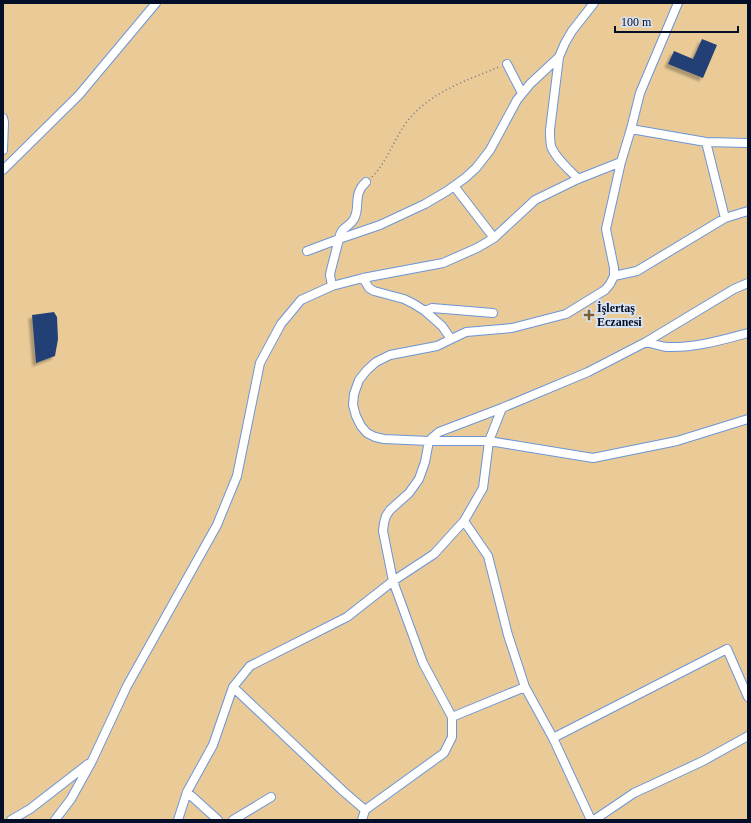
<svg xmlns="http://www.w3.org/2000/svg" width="751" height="823" font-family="Georgia,serif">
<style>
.green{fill:#eacb98}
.building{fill:#234174;filter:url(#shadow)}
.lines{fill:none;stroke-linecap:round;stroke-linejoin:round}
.minor-casing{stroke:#6c95d7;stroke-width:10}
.path{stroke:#697487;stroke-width:1.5;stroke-dasharray:1 3;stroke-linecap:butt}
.minor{stroke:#fff;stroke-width:8}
.poi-dot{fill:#7c6133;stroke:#d9e2f0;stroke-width:1.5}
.labels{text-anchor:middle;stroke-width:4;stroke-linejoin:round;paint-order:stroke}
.poi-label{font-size:12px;font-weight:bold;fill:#030f28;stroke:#d9e2f0;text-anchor:start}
</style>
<defs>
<filter id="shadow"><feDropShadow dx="-3.5" dy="3.5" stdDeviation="1" flood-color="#0004"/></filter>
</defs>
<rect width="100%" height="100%" fill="#d9e2f0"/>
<!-- green -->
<path class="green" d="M3 3H748V820H3Z"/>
<!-- building -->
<path class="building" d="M702 39 717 45 703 78 668 64 674 51 693 59Z
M54 312 57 317 58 339 55 356 36 363 32 315Z"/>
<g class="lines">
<!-- minor casing -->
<g class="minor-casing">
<path id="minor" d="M678 3 640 93 631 129 621 162 606 229 614 268V276L610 284 605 290 566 314 512 328 466 332 437 346 390 355 376 362 367 370 359 380 354 394 353 405 356 416 361 426 367 433 375 437 384 439 429 441H489L593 458 677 441 748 419
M559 57 550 130C550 136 550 141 551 146 555 158 570 170 578 179
M507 64 522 93
M3 118 4 122 3 150
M631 129 706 142 748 143
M706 142 725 218
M3 170 79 95 156 3
M454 186 494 238
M307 251 339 239C341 226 349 228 354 219 361 206 352 195 366 182
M614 276 637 271 725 218 748 211
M363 278 369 288 374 291 404 299 414 304 425 311 442 326 451 339
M332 286 330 275 331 270 339 239 380 225 425 204 447 191 465 178 476 168 490 150 517 100 530 84 559 57 565 43 572 31 594 3
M425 311 432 308 493 313
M646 342C653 344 660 346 667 347 695 348 722 340 748 333
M464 521 488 556 508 635 525 687 553 738 591 820
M233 687 343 791 365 810
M452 717 525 687
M553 738 727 649 748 697
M187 792 218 820
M11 820 30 809 88 764
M55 820 71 799 92 761 127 686 217 525 237 476 260 363 281 324 301 300 332 286 363 278 443 263 477 248 494 238 535 200 578 179 621 162
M178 820 187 792 213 745 233 687 250 666 347 617 393 581 434 554 464 521 483 488 489 441 502 408 588 372 646 342 734 289 748 283
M233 820 271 797
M362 820 365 810 444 753 452 737V717L423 663 393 581 383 531 384 523 386 516 390 510 409 493 419 479 425 462 429 441 433 437 439 432 502 408
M594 820 634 793 703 761 748 736"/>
</g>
<!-- path -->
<path class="path" d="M372 177C387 162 393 141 406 123 428 93 465 81 499 67"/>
<!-- minor -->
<use href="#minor" class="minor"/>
</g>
<!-- markers -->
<path class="poi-dot" d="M587 309h4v4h4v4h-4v4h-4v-4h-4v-4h4z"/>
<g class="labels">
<!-- poi labels -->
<g class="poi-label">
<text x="597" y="312">İşlertaş<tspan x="597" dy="14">Eczanesi</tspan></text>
</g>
</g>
<!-- border -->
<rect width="751" height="823" fill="none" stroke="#030f28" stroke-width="8"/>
<!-- scale -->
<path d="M615 26v6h123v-6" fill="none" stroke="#030f28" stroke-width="2"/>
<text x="621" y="26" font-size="12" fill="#030f28" stroke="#d9e2f0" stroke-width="3" paint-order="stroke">100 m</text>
</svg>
